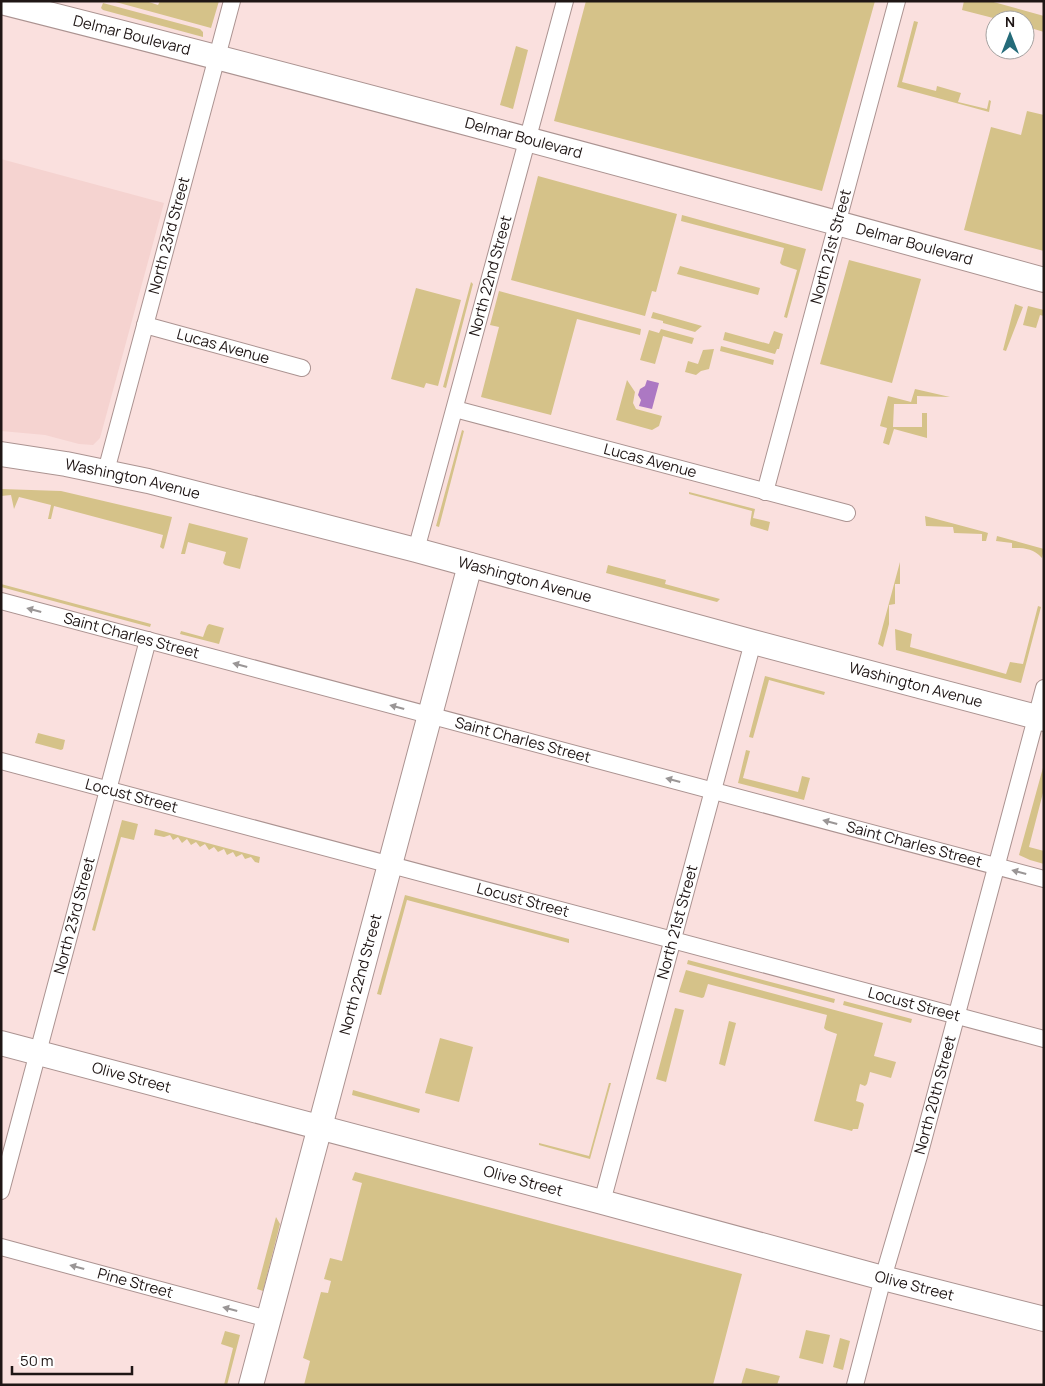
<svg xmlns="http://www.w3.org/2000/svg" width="1045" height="1386" font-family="Manrope,sans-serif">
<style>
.built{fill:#f5d3d0}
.green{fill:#d5c289}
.water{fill:#ac78c3}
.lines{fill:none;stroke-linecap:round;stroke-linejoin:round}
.street-casing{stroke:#ab9391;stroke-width:18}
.secondary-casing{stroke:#ab9391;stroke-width:26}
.street{stroke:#fff;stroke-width:16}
.secondary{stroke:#fff;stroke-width:24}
.oneway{fill:#9a9696}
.labels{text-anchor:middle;stroke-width:4;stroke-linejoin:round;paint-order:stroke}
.street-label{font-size:15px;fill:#1f1615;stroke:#fff}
</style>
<rect width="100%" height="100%" fill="#fae0de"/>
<!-- built -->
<path class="built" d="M1 159 164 203 100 438 93 445 79 444 45 435 1 431Z"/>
<!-- green -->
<path class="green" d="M112 1H146L158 5 160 1H219L211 28Z
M586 1H875L822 191 554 121Z
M964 1H990L1044 16V32L1034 29 1033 32 1025 30V20H1001L962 10Z
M103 3 200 29 203 32V37L103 10 101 8Z
M914 21 918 22 902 82 936 91 937 86 961 93 958 102 987 109 989 100 991 101 989 112 897 87Z
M516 46 528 50 513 109 500 105Z
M1027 111 1044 115V251L964 230 991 127 1021 135Z
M538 176 677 214 656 292 652 291 645 316 511 280Z
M682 215 806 249 787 318 784 317 797 270 782 265 780 263 784 248 681 221Z
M849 260 921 279 892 383 820 364Z
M680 266 760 288 758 295 677 274Z
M471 282 473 284 446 388 443 387Z
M416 288 461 300 438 386 426 383 424 388 391 379Z
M499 291 641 329 640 335 577 319 551 415 481 397 499 327 490 325Z
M1015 304 1023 307 1006 351 1003 350Z
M1028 306 1044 310V316L1040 315 1036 328 1023 325Z
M653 312 702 326 695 332 663 323V321L651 318Z
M661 329 694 338 692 344 663 336 655 364 640 360 649 330 659 333Z
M774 331 783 334 779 349H777L775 354 723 340 725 332 769 344Z
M721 346 774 360 773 365 720 351Z
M714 349 709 369 701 371 696 375 685 372 688 361 698 364 703 350Z
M627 380 635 392 633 403 636 409 662 416 659 426 652 430 616 420Z
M915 389 950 397 917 396V404H894L893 427H922V413H927V438L894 429 889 445 883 443 887 428 880 426 888 396 911 402Z
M462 430 464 431 439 527 436 526Z
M1 489 61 491 172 517 164 548 163 549 160 547 163 535 54 506 51 519H48L51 505 19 497 14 509 11 495 1 496Z
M689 492 755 509 753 518 770 522 768 531 751 526 750 524 752 511 689 494Z
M925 516 985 532 988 533 986 541H982V534L954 533 953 527 926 526Z
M189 523 248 538 240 569 225 565 223 563 226 552 188 542 185 554H181Z
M997 536 1044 549 1042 558C1033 548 1024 548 1012 548V543L996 541Z
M900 562V584H895V604L889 605V624L883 647 878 644Z
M608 565 666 580 665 584 720 599 717 602 606 573Z
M1 584 151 624 150 627 1 587Z
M1038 606 1041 607 1021 683 896 650 895 629 912 634 910 647 1006 674 1010 662 1023 664Z
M209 624 224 628 219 644 180 634 181 631 203 637 207 626Z
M765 676 825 692 824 695 769 680 753 738 749 737Z
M38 733 65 740 63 749 61 750 35 743Z
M746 750 750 751 743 778 798 792 802 776 810 778 804 800 738 783Z
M1044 764V789L1029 847 1044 851V864L1030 860 1019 855Z
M122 820 138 824 134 840 121 837 95 931 92 930Z
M155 829 260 857 259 863 255 862 251 857 245 859 242 854 236 857 233 852 227 855 224 849 218 852 214 847 209 850 205 844 200 847 196 842 191 845 187 839 182 843 178 837 173 840 170 835 164 837 154 835Z
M405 895 569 939V943L407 900 381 995 377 994Z
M688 960 835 999 834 1003 687 964Z
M686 970 883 1023 874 1056 896 1062 891 1078 870 1072 867 1084 865 1086 860 1084 856 1101 863 1103 864 1105 858 1129H853L852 1131 814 1121 837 1034 826 1030 824 1028 827 1015 708 984 704 997 702 998 679 992Z
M844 1001 912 1019 911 1023 843 1005Z
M675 1008 684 1010 666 1082 656 1079Z
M729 1021 736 1023 725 1066 719 1064Z
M440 1038 473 1047 459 1102 425 1093Z
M609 1083H611L590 1159 539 1145V1143L589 1156Z
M353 1090 420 1109 419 1113 352 1095Z
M355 1172 742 1274 713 1385H304L310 1361 303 1358 321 1292 328 1293 331 1281 324 1279 330 1258 342 1261 362 1183 352 1180Z
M276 1217 280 1224 263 1291 257 1289Z
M806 1330 830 1335 823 1364 799 1358Z
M225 1331 240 1335 227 1385H224L233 1348 221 1344Z
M840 1338 850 1341 843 1370 833 1367Z
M746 1368 780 1376 777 1385H741Z"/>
<!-- water -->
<path class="water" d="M647 380 659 383 652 409 639 406 641 400 638 395 640 389 645 386Z"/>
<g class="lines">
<!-- street casing -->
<g class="street-casing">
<g id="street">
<path id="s1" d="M145 325 302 368"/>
<path id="s2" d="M455 409 847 513"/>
<path id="s3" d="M106 471 232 1"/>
<path id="s4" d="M765 492 897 1"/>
<path id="s5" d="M416 550 565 1"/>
<path id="s6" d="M1 601 1044 879"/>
<path id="s7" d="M1 761 1044 1039"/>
<path id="s8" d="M1 1191 148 640"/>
<path id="s9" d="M602 1202 753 642"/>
<path id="s10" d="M1 1247 268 1319"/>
<path id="s11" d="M855 1385 883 1278 919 1156 1044 688"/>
</g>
</g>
<!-- secondary casing -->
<g class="secondary-casing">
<g id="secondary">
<path id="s12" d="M1 2C350 90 697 184 1044 280"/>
<path id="s13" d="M1 454 66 464 148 481 416 550 753 642 1044 719"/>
<path id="s14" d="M1 1043 602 1202 883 1278 1044 1319"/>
<path id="s15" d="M251 1385 470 565"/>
</g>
</g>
<!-- street -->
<use href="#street" class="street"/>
<!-- secondary -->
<use href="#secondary" class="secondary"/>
</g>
<!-- one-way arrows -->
<defs><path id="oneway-solid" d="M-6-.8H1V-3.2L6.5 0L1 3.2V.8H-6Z" transform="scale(1.25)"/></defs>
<g class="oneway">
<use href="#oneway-solid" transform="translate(34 610) rotate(-165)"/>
<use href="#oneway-solid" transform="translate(240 665) rotate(-165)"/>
<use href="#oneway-solid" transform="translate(397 707) rotate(-165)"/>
<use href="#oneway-solid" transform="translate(673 780) rotate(-165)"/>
<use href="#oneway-solid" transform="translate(830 822) rotate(-165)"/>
<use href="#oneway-solid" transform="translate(1019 872) rotate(-165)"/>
<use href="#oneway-solid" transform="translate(77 1267) rotate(-165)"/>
<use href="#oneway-solid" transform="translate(230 1309) rotate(-165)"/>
</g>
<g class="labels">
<!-- street labels -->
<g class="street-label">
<text dy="5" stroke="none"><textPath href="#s12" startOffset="135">Delmar Boulevard</textPath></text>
<text dy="5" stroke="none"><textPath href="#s12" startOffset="540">Delmar Boulevard</textPath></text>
<text dy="5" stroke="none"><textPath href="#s3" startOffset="244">North 23rd Street</textPath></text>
<text dy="5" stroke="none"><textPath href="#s12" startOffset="945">Delmar Boulevard</textPath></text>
<text dy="5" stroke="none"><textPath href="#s4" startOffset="254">North 21st Street</textPath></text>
<text dy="5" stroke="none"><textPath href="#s5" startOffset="284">North 22nd Street</textPath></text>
<text dy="5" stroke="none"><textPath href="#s1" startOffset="81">Lucas Avenue</textPath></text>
<text dy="5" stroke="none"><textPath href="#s2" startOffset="202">Lucas Avenue</textPath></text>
<text dy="5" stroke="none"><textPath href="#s13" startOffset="134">Washington Avenue</textPath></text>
<text dy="5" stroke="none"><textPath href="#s13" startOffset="539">Washington Avenue</textPath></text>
<text dy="5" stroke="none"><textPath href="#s6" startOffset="135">Saint Charles Street</textPath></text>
<text dy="5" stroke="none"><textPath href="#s13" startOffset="944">Washington Avenue</textPath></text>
<text dy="5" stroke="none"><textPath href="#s6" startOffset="540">Saint Charles Street</textPath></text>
<text dy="5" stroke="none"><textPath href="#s7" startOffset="135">Locust Street</textPath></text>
<text dy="5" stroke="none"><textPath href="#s6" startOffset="945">Saint Charles Street</textPath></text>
<text dy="5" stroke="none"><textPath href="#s7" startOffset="540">Locust Street</textPath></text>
<text dy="5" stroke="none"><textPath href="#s8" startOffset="285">North 23rd Street</textPath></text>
<text dy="5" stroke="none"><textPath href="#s9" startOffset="290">North 21st Street</textPath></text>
<text dy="5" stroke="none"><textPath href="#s15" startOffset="425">North 22nd Street</textPath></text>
<text dy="5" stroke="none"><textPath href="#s7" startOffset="945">Locust Street</textPath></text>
<text dy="5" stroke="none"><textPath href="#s14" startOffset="135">Olive Street</textPath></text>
<text dy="5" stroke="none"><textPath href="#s11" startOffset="301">North 20th Street</textPath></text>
<text dy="5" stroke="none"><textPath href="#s14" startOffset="540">Olive Street</textPath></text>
<text dy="5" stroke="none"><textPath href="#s10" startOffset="139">Pine Street</textPath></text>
<text dy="5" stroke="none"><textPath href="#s14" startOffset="945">Olive Street</textPath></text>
</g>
</g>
<!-- border -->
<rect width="1045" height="1386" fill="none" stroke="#1f1615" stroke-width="5"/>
<!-- north arrow -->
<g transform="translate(1010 35)"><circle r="24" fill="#ffffff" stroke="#a5a2a1"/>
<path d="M0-4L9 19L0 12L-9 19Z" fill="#246b79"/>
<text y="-8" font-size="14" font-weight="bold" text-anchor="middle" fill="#1f1615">N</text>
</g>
<!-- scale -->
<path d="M12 1366v8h120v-8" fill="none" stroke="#1f1615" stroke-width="2.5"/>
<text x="20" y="1366" font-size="15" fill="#1f1615" stroke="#ffffff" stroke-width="4" paint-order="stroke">50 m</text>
</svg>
